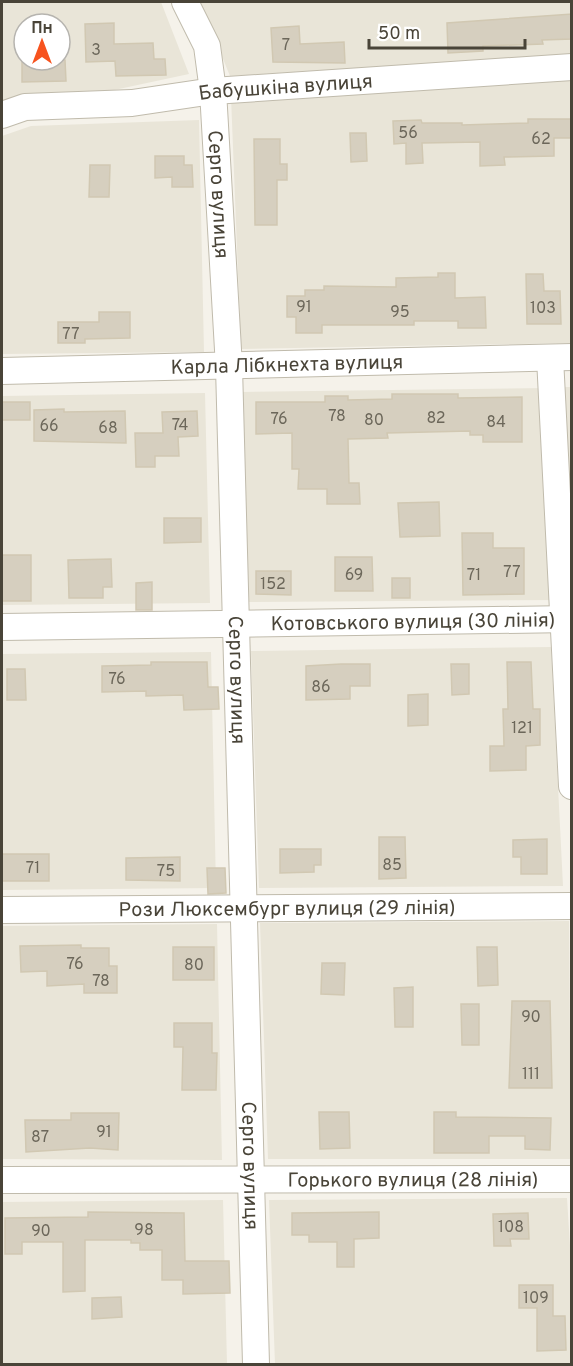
<svg xmlns="http://www.w3.org/2000/svg" width="573" height="1366" font-family="Overpass,sans-serif">
<style>
.residential{fill:#e9e5d8;fill-rule:evenodd}
.building{fill:#d6cfbf;stroke:#d1c8b2;stroke-width:1.5}
.lines{fill:none;stroke-linecap:round;stroke-linejoin:round}
.minor-casing{stroke:#c0bbac;stroke-width:28}
.minor{stroke:#fff;stroke-width:26}
.labels{text-anchor:middle;stroke-width:6;stroke-linejoin:round;paint-order:stroke}
.number-label{font-size:16px;fill:#6c675a}
.street-label{font-size:20px;fill:#494438;stroke:#fff}
</style>
<rect width="100%" height="100%" fill="#f5f2ea"/>
<!-- residential -->
<path class="residential" d="M2 2H161L189 74 2 114ZM24 24H60V60H24Z
M200 2H571V55L230 76Z
M571 77V343L241 349 231 97Z
M199 120 204 352 2 354V136L31 126Z
M563 387H572L571 591Z
M547 388 558 600 249 602 242 392Z
M205 393 210 603 2 605V396Z
M551 647 563 886 259 888 251 651Z
M211 652 216 888 2 890V654Z
M569 921 571 1159H268L260 923Z
M217 924 222 1160 2 1159V926Z
M567 1198 572 1278 571 1364H275L269 1200Z
M223 1200 227 1364H2V1202Z"/>
<!-- building -->
<path class="building" d="M572 14V39L542 40 543 44 483 46V51L448 53 447 23Z
M114 23V44L153 43 154 59H165L166 75 116 76 115 61 86 62 85 24Z
M299 26 300 44 344 42 345 63 273 62 271 28Z
M22 60H65L66 81 22 82Z
M528 119H572V138H554V156L504 157 505 165 480 166V142L422 143 423 163 406 164V143L394 144 393 121 421 120 422 123H462V125L528 123Z
M350 133H366L367 161 351 162Z
M254 139H280V164H287V180H277V225H255Z
M155 156H184V165H192L193 187H172V177L155 178Z
M90 165H110L109 197H89Z
M438 273H455V298L485 297 486 328H458V321H414V325H322V333H296V317H287V296H305V290H324V286L396 287V278L438 277Z
M526 274H543L544 291H560L561 324H527Z
M99 312H130V338L85 339V343H58V322H99Z
M392 394H458V398L522 397V442H483V435H470V431L387 433 388 438 348 439 349 483H359L360 504H327V489H298L299 469H292V433L256 434V402H325V396H348V400L392 399Z
M2 402H30V420H2Z
M64 409V412L125 411 126 443 34 441V410Z
M197 411 198 436 178 437 179 456H155V467H136L135 433H163L162 412Z
M439 502 440 536 400 537 398 503Z
M164 518H201V542L164 543Z
M462 533H493V548H524V594L463 595Z
M2 555H31V601H2Z
M335 557H372L373 591H335Z
M111 559 112 587H103V598H69L68 560Z
M256 571H291V595L256 594Z
M392 578H410V598H392Z
M152 582V610H136V583Z
M151 662H207L208 687H218L219 709 184 710 183 695 146 696V691L102 692V666L151 665Z
M507 662H531L533 709H540V745L526 746V770L490 771V746H504L503 709H508Z
M341 664H370V686H350V699L306 700V666Z
M451 664H469V694L452 695Z
M7 669H25L26 700H7Z
M428 694V725L408 726V695Z
M379 837H405L406 878 379 879Z
M547 839V874H521V857H513V840Z
M280 849H321V865H314V872L280 873Z
M2 854H49V881H2Z
M180 857V881L126 880V858Z
M207 868H225L226 893 208 894Z
M81 945V948H109V966H117V993H84V984L47 986V971L21 972 20 946Z
M173 947H214V980H173Z
M477 947H497L498 985 478 986Z
M322 963H345L344 995 321 994Z
M413 987V1027H395L394 988Z
M512 1001H550L552 1088H509Z
M461 1004H479V1045H462Z
M174 1023H212V1053H217L216 1090H182L183 1047H174Z
M319 1112H349L350 1148 320 1149Z
M434 1112H456V1117L551 1118 550 1150 525 1149V1136H489V1153H434Z
M71 1113H119L118 1150 90 1148 26 1152 25 1120H71Z
M88 1212 184 1213 185 1261H229L230 1293 183 1294V1280H162V1250H140V1243H131V1240H85V1291L63 1292V1242H22V1254H5V1218L88 1217Z
M379 1212V1238L354 1239V1267H337V1242H309V1235H292V1213Z
M528 1213 529 1239H510L511 1246H494L493 1214Z
M519 1285H553V1316H565L566 1350 537 1351V1308H519Z
M121 1297 122 1317 92 1319V1298Z"/>
<g class="lines">
<!-- minor casing -->
<g class="minor-casing">
<g id="minor">
<path id="s1" d="M185 2 207 46 213 91 229 367 256 1364"/>
<path id="s2" d="M2 115 25 107 132 103 213 91 572 67"/>
<path d="M550 358 572 786"/>
<path id="s3" d="M2 371 572 357"/>
<path id="s4" d="M2 627 572 619"/>
<path id="s5" d="M2 910 572 906"/>
<path id="s6" d="M2 1180 572 1179"/>
</g>
</g>
<!-- minor -->
<use href="#minor" class="minor"/>
</g>
<g class="labels">
<!-- number labels -->
<g class="number-label">
<text x="286" y="50">7</text>
<text x="96" y="55">3</text>
<text x="408" y="138">56</text>
<text x="541" y="144">62</text>
<text x="304" y="312">91</text>
<text x="543" y="313">103</text>
<text x="400" y="317">95</text>
<text x="71" y="339">77</text>
<text x="337" y="421">78</text>
<text x="436" y="423">82</text>
<text x="279" y="424">76</text>
<text x="374" y="425">80</text>
<text x="496" y="427">84</text>
<text x="180" y="430">74</text>
<text x="49" y="431">66</text>
<text x="108" y="433">68</text>
<text x="512" y="577">77</text>
<text x="354" y="580">69</text>
<text x="474" y="580">71</text>
<text x="273" y="589">152</text>
<text x="117" y="684">76</text>
<text x="321" y="692">86</text>
<text x="522" y="733">121</text>
<text x="392" y="870">85</text>
<text x="33" y="873">71</text>
<text x="166" y="876">75</text>
<text x="75" y="969">76</text>
<text x="194" y="970">80</text>
<text x="101" y="986">78</text>
<text x="531" y="1022">90</text>
<text x="531" y="1079">111</text>
<text x="104" y="1137">91</text>
<text x="40" y="1142">87</text>
<text x="511" y="1232">108</text>
<text x="144" y="1235">98</text>
<text x="41" y="1236">90</text>
<text x="536" y="1303">109</text>
</g>
<!-- street labels -->
<g class="street-label">
<text dy="7" stroke="none"><textPath href="#s2" startOffset="286">Бабушкіна вулиця</textPath></text>
<text dy="7" stroke="none"><textPath href="#s1" startOffset="198">Серго вулиця</textPath></text>
<text dy="7" stroke="none"><textPath href="#s3" startOffset="285">Карла Лібкнехта вулиця</textPath></text>
<text dy="7" stroke="none"><textPath href="#s4" startOffset="411">Котовського вулиця (30 лiнiя)</textPath></text>
<text dy="7" stroke="none"><textPath href="#s1" startOffset="684">Серго вулиця</textPath></text>
<text dy="7" stroke="none"><textPath href="#s5" startOffset="285">Рози Люксембург вулиця (29 лiнiя)</textPath></text>
<text dy="7" stroke="none"><textPath href="#s1" startOffset="1170">Серго вулиця</textPath></text>
<text dy="7" stroke="none"><textPath href="#s6" startOffset="411">Горького вулиця (28 лiнiя)</textPath></text>
</g>
</g>
<!-- border -->
<rect width="573" height="1366" fill="none" stroke="#494438" stroke-width="6"/>
<!-- north arrow -->
<g transform="translate(42 42)"><circle r="28" fill="#ffffff" stroke="#b6b4af" stroke-width="1.5"/>
<path d="M0-4.5L10 22L0 15L-10 22Z" fill="#f7531e"/>
<text y="-9" font-size="16" font-weight="bold" text-anchor="middle" fill="#494438">Пн</text>
</g>
<!-- scale -->
<path d="M369 39v9h156v-9" fill="none" stroke="#494438" stroke-width="3"/>
<text x="378" y="39" font-size="18" fill="#494438" stroke="#ffffff" stroke-width="4.5" paint-order="stroke">50 m</text>
</svg>
